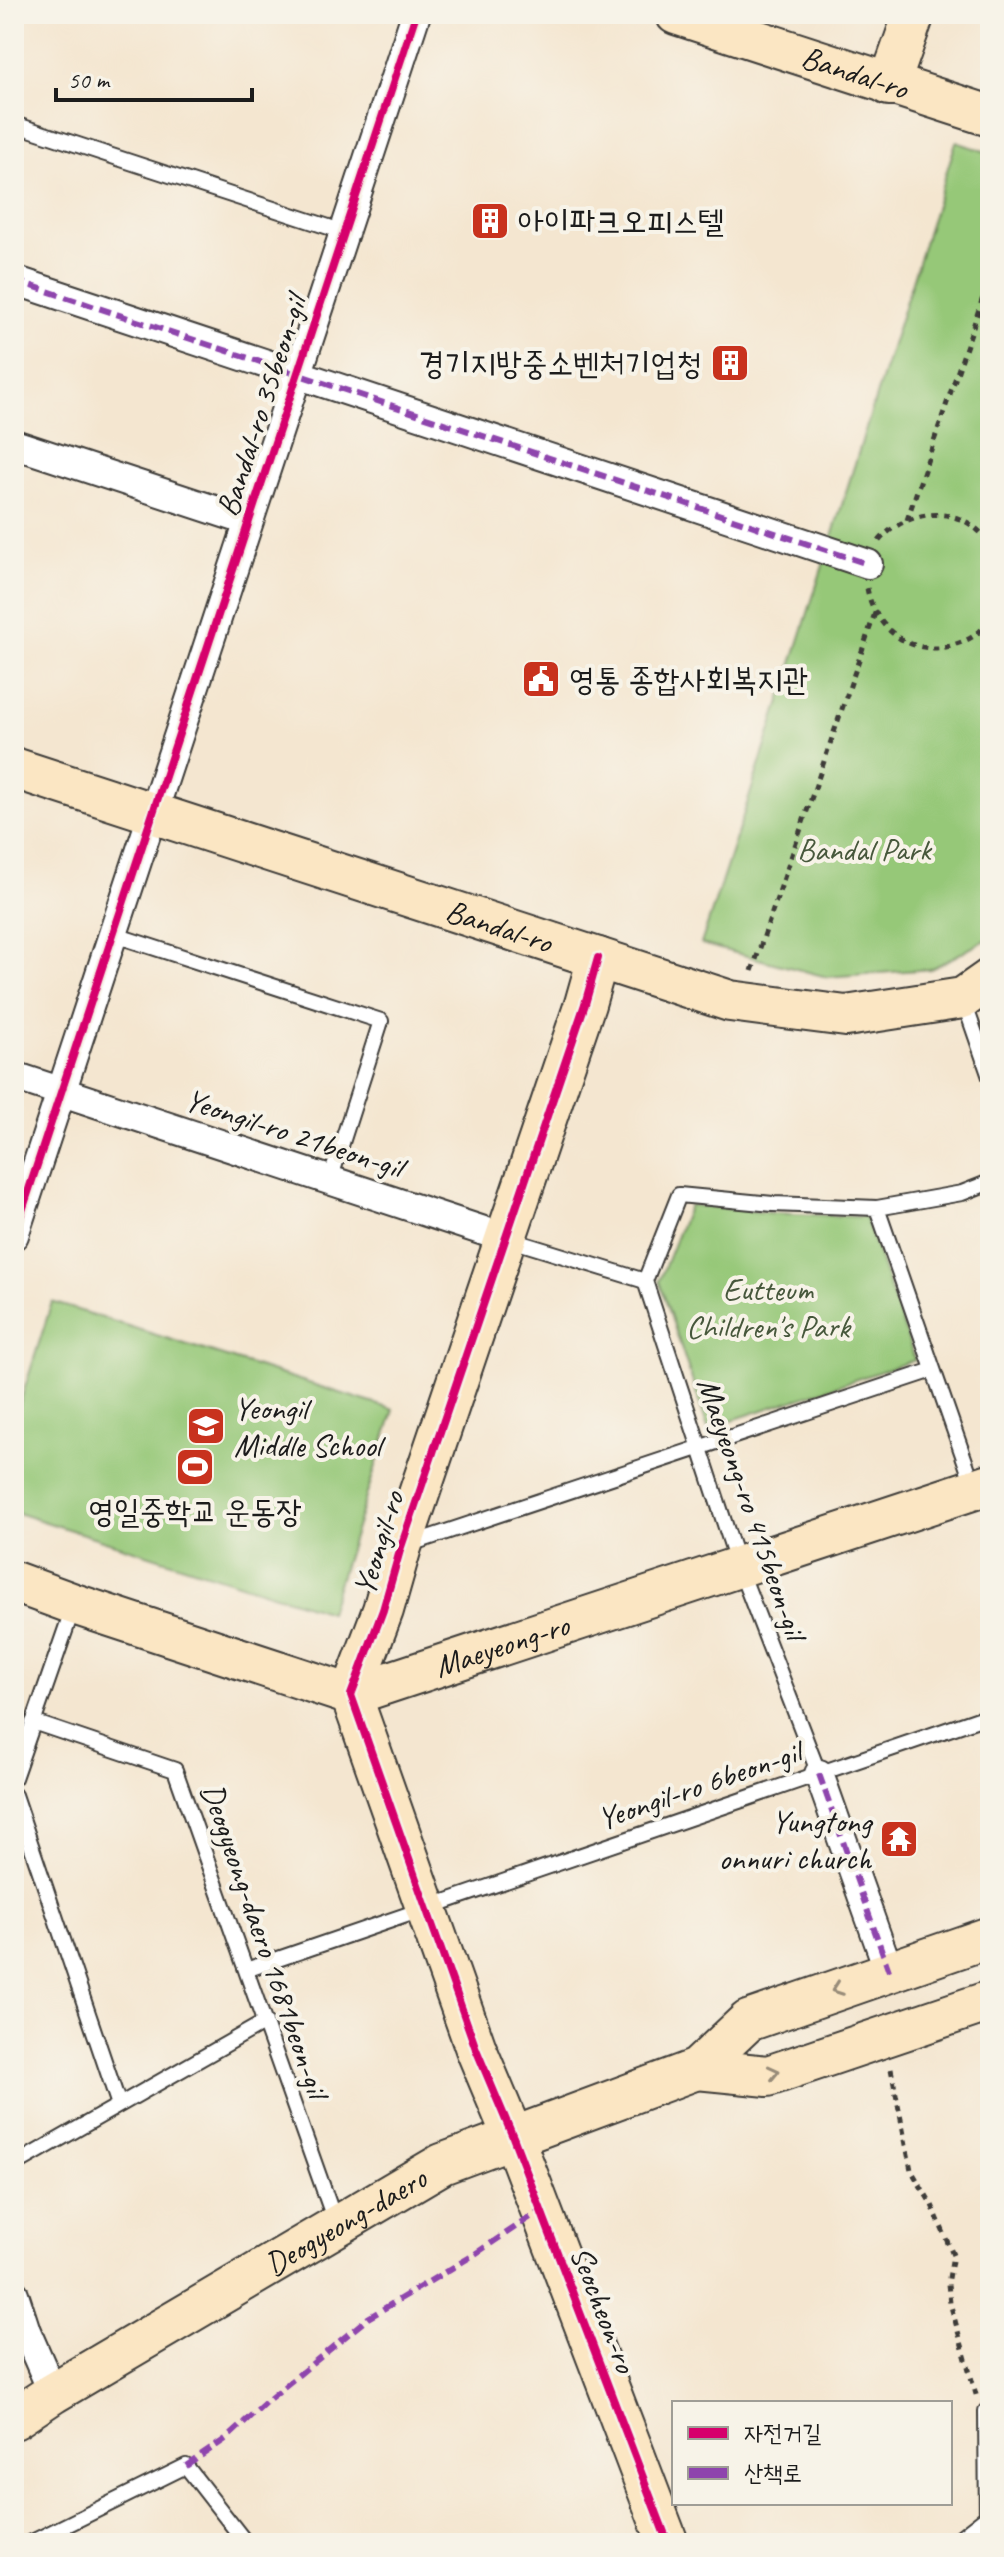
<svg xmlns="http://www.w3.org/2000/svg" width="1004" height="2557" font-family="Caveat,'Poor Story',sans-serif">
<style>
.green{fill:#96c878;stroke:#59724a;stroke-width:2}
.lines{fill:none;stroke-linecap:round;stroke-linejoin:round}
.lane-casing{stroke:#3c3a37;stroke-width:18}
.street-casing{stroke:#3c3a37;stroke-width:32}
.secondary-casing{stroke:#3c3a37;stroke-width:44}
.path{stroke:#3c3a37;stroke-width:5;stroke-dasharray:6 6;stroke-linecap:butt}
.lane{stroke:#fff;stroke-width:14}
.street{stroke:#fff;stroke-width:28}
.secondary{stroke:#fbe6c3;stroke-width:40}
.quiet{stroke:#8e44ad;stroke-width:6;stroke-dasharray:12 6;stroke-linecap:butt}
.cycleway-casing{stroke:#f7f3e8;stroke-width:13}
.cycleway{stroke:#d6006c;stroke-width:8}
.oneway{stroke:#978b78}
.labels{text-anchor:middle;stroke-width:8;stroke-linejoin:round;paint-order:stroke}
.street-label{font-size:32px;fill:#1c1c1c;stroke:#f7f3e8}
.poi-label{font-size:32px;fill:#1c1c1c;stroke:#f7f3e8;text-anchor:start}
.park-label{font-size:32px;fill:#47583c;stroke:#f7f3e8}
</style>
<rect width="100%" height="100%" fill="#f7f3e8"/>
<filter id="ink" filterUnits="userSpaceOnUse"><feTurbulence type="fractalNoise" baseFrequency=".0125" numOctaves="2"/><feDisplacementMap in="SourceGraphic" scale="16" xChannelSelector="R" yChannelSelector="G"/><feConvolveMatrix kernelMatrix="1 2 1 2 8 2 1 2 1" color-interpolation-filters="sRGB"/></filter>
<filter id="wash" filterUnits="userSpaceOnUse"><feTurbulence type="fractalNoise" baseFrequency=".006" numOctaves="4" result="noise"/><feDisplacementMap in="SourceGraphic" scale="32" xChannelSelector="R" yChannelSelector="G"/><feGaussianBlur stdDeviation="1.8" result="paint"/><feColorMatrix in="noise" values="0 0 0 0 0 0 0 0 0 0 0 0 0 0 0 0 0 1.4 0 .05"/><feComposite in="paint" operator="in"/></filter>
<g filter="url(#wash)">
<rect width="100%" height="100%" fill="#f4e6d0"/>
<!-- green -->
<path class="green" d="M956 142 990 153V938L931 969 827 977 701 944C790 678 871 409 956 142Z
M689 1205 772 1213 865 1217 915 1360 708 1428 659 1281Z
M52 1302 394 1410 329 1612 14 1512V1422Z"/>
</g>
<g filter="url(#ink)">
<g class="lines">
<!-- lane casing -->
<g class="lane-casing">
<path id="lane" d="M14 124 344 232
M112 934 381 1021 330 1180
M963 999 990 1077
M877 1208 974 1487
M508 1239 645 1281
M410 1544 933 1370
M33 1722 175 1770 336 2224
M819 1774 739 1567 645 1281 679 1195 773 1204 877 1208 962 1193 990 1182
M14 1778 73 1608
M14 1795 119 2105
M246 1970 990 1715
M14 2165 265 2022
M990 2524 987 2525 986 2411 990 2410
M30 2543 186 2466 246 2543"/>
</g>
<!-- street casing -->
<g class="street-casing">
<path id="street" d="M14 280 868 564
M14 444 248 521
M14 1076 505 1238
M14 1235 416 14
M819 1774 889 1971
M14 2294 26 2331 53 2393
M964 2543 987 2525"/>
</g>
<!-- secondary casing -->
<g class="secondary-casing">
<g id="secondary">
<path id="s1" d="M676 14 990 116"/>
<path d="M889 85 914 14"/>
<path id="s2" d="M14 768 730 1001 846 1016 963 998 990 979"/>
<path d="M598 958 585 1004 401 1547 383 1610 351 1695 476 2049 513 2137 668 2543"/>
<path id="s3" d="M14 1582 74 1604 351 1695 990 1484"/>
<path d="M697 2069 768 2076 990 2001"/>
<path id="s4" d="M14 2419 53 2393 442 2164 697 2069 748 2021 990 1937"/>
</g>
</g>
<!-- path -->
<path class="path" d="M907 520 990 277
M879 541C908 507 965 503 990 545
M867 588C874 628 910 656 950 646 960 643 971 639 979 632 983 628 987 621 990 616
M752 971 875 613
M891 2069 911 2170 932 2205 953 2255 948 2284 950 2303 977 2398"/>
<!-- lane -->
<use href="#lane" class="lane"/>
<!-- street -->
<use href="#street" class="street"/>
<!-- secondary -->
<use href="#secondary" class="secondary"/>
<!-- quiet -->
<path class="quiet" d="M14 280 868 564
M819 1774 889 1971
M186 2466 227 2438 268 2400 368 2318 472 2256 541 2210"/>
<!-- cycleway casing -->
<g class="cycleway-casing">
<path id="cycleway" d="M598 958 585 1004 401 1547 383 1610 351 1695 476 2049 513 2137 668 2543
M14 1235 416 14"/>
</g>
<!-- cycleway -->
<use href="#cycleway" class="cycleway"/>
</g>
<!-- one-way arrows -->
<defs><path id="oneway-chevron" d="M-2-3.5L2.5 0L-2 3.5" fill="none" stroke-width="1.6" stroke-linecap="round" stroke-linejoin="round" transform="scale(2)"/></defs>
<g class="oneway">
<use href="#oneway-chevron" transform="translate(837 1989) rotate(160)"/>
<use href="#oneway-chevron" transform="translate(774 2072) rotate(-13)"/>
</g>
</g>
<!-- icons -->
<defs>
<g id="building-square" transform="scale(2)"><rect x="-9" y="-9" width="18" height="18" rx="4" fill="#c8321e" stroke="#f7f3e8"/><path d="M-4-6H4V6H1V3H-1V6H-4ZM-2.5-4.3h1.7v1.8h-1.7ZM.8-4.3h1.7v1.8H.8ZM-2.5-1h1.7V.8h-1.7ZM.8-1h1.7V.8H.8Z" fill="#fff"/></g>
<g id="civic-square" transform="scale(2)"><rect x="-9" y="-9" width="18" height="18" rx="4" fill="#c8321e" stroke="#f7f3e8"/><path d="M-.6-6.5H3V-4.5H.6V-3L4-1V1h2V6H-6V1h2V-1L-.6-3ZM-1.2 2.5V6h2.4V2.5Z" fill="#fff"/></g>
<g id="school-square" transform="scale(2)"><rect x="-9" y="-9" width="18" height="18" rx="4" fill="#c8321e" stroke="#f7f3e8"/><path d="M0-5L7-2L0 1L-7-2ZM-4 1L0 2.5L4 1V4Q0 6-4 4Z" fill="#fff"/></g>
<g id="stadium-square" transform="scale(2)"><rect x="-9" y="-9" width="18" height="18" rx="4" fill="#c8321e" stroke="#f7f3e8"/><path d="M0-5a6.5 5 0 1 0 0 10a6.5 5 0 1 0 0-10ZM-3.5-1.8h7v3.6h-7Z" fill="#fff"/></g>
<g id="temple-square" transform="scale(2)"><rect x="-9" y="-9" width="18" height="18" rx="4" fill="#c8321e" stroke="#f7f3e8"/><path d="M0-6L5-2H3V0L6.5 2.5H4V6H1.5V3h-3V6H-4V2.5H-6.5L-3 0V-2H-5Z" fill="#fff"/></g>
</defs>
<g fill-rule="evenodd">
<use href="#building-square" x="490" y="221"/>
<use href="#building-square" x="730" y="363"/>
<use href="#civic-square" x="541" y="679"/>
<use href="#school-square" x="206" y="1426"/>
<use href="#stadium-square" x="195" y="1467"/>
<use href="#temple-square" x="899" y="1839"/>
</g>
<g class="labels">
<!-- street labels -->
<g class="street-label">
<text dy="11" stroke="none"><textPath href="#s1" startOffset="188">Bandal-ro</textPath></text>
<text transform="translate(261 406) rotate(-72)" y="11">Bandal-ro 35beon-gil</text>
<text dy="11" stroke="none"><textPath href="#s2" startOffset="510">Bandal-ro</textPath></text>
<text transform="translate(294 1133) rotate(18)" y="11">Yeongil-ro 21beon-gil</text>
<text transform="translate(752 1508) rotate(71)" y="11">Maeyeong-ro 415beon-gil</text>
<text transform="translate(378 1543) rotate(-73)" y="11">Yeongil-ro</text>
<text dy="11" stroke="none"><textPath href="#s3" startOffset="514">Maeyeong-ro</textPath></text>
<text transform="translate(699 1785) rotate(-19)" y="11">Yeongil-ro 6beon-gil</text>
<text transform="translate(265 1940) rotate(71)" y="11">Deogyeong-daero 1681beon-gil</text>
<text dy="11" stroke="none"><textPath href="#s4" startOffset="386">Deogyeong-daero</textPath></text>
<text transform="translate(604 2309) rotate(69)" y="11">Seocheon-ro</text>
</g>
<!-- poi labels -->
<g class="poi-label">
<text x="518" y="232">아이파크오피스텔</text>
<text x="702" y="374" text-anchor="end">경기지방중소벤처기업청</text>
<text x="569" y="690">영통 종합사회복지관</text>
<text x="234" y="1419">Yeongil<tspan x="234" dy="37">Middle School</tspan></text>
<text x="195" y="1522" text-anchor="middle">영일중학교 운동장</text>
<text x="871" y="1832" text-anchor="end">Yungtong<tspan x="871" dy="37">onnuri church</tspan></text>
</g>
<!-- park labels -->
<g class="park-label">
<text x="864" y="860">Bandal Park</text>
<text x="768" y="1300">Eutteum<tspan x="768" dy="37">Children's Park</tspan></text>
</g>
</g>
<!-- margin -->
<rect width="1004" height="2557" fill="none" stroke="#f7f3e8" stroke-width="48"/>
<!-- legend -->
<rect x="672" y="2401" width="280" height="104" fill="#f7f3e8" stroke="#9f9d96" stroke-width="2"/>
<rect x="688" y="2427" width="40" height="12" fill="#d6006c" stroke="#9f9d96" stroke-width="2"/>
<text x="744" y="2441" font-size="24" fill="#1c1c1c">자전거길</text>
<rect x="688" y="2467" width="40" height="12" fill="#8e44ad" stroke="#9f9d96" stroke-width="2"/>
<text x="744" y="2481" font-size="24" fill="#1c1c1c">산책로</text>
<!-- scale -->
<path d="M56 88v12h196v-12" fill="none" stroke="#1c1c1c" stroke-width="4"/>
<text x="68" y="88" font-size="24" fill="#1c1c1c" stroke="#f7f3e8" stroke-width="6" paint-order="stroke">50 m</text>
</svg>
